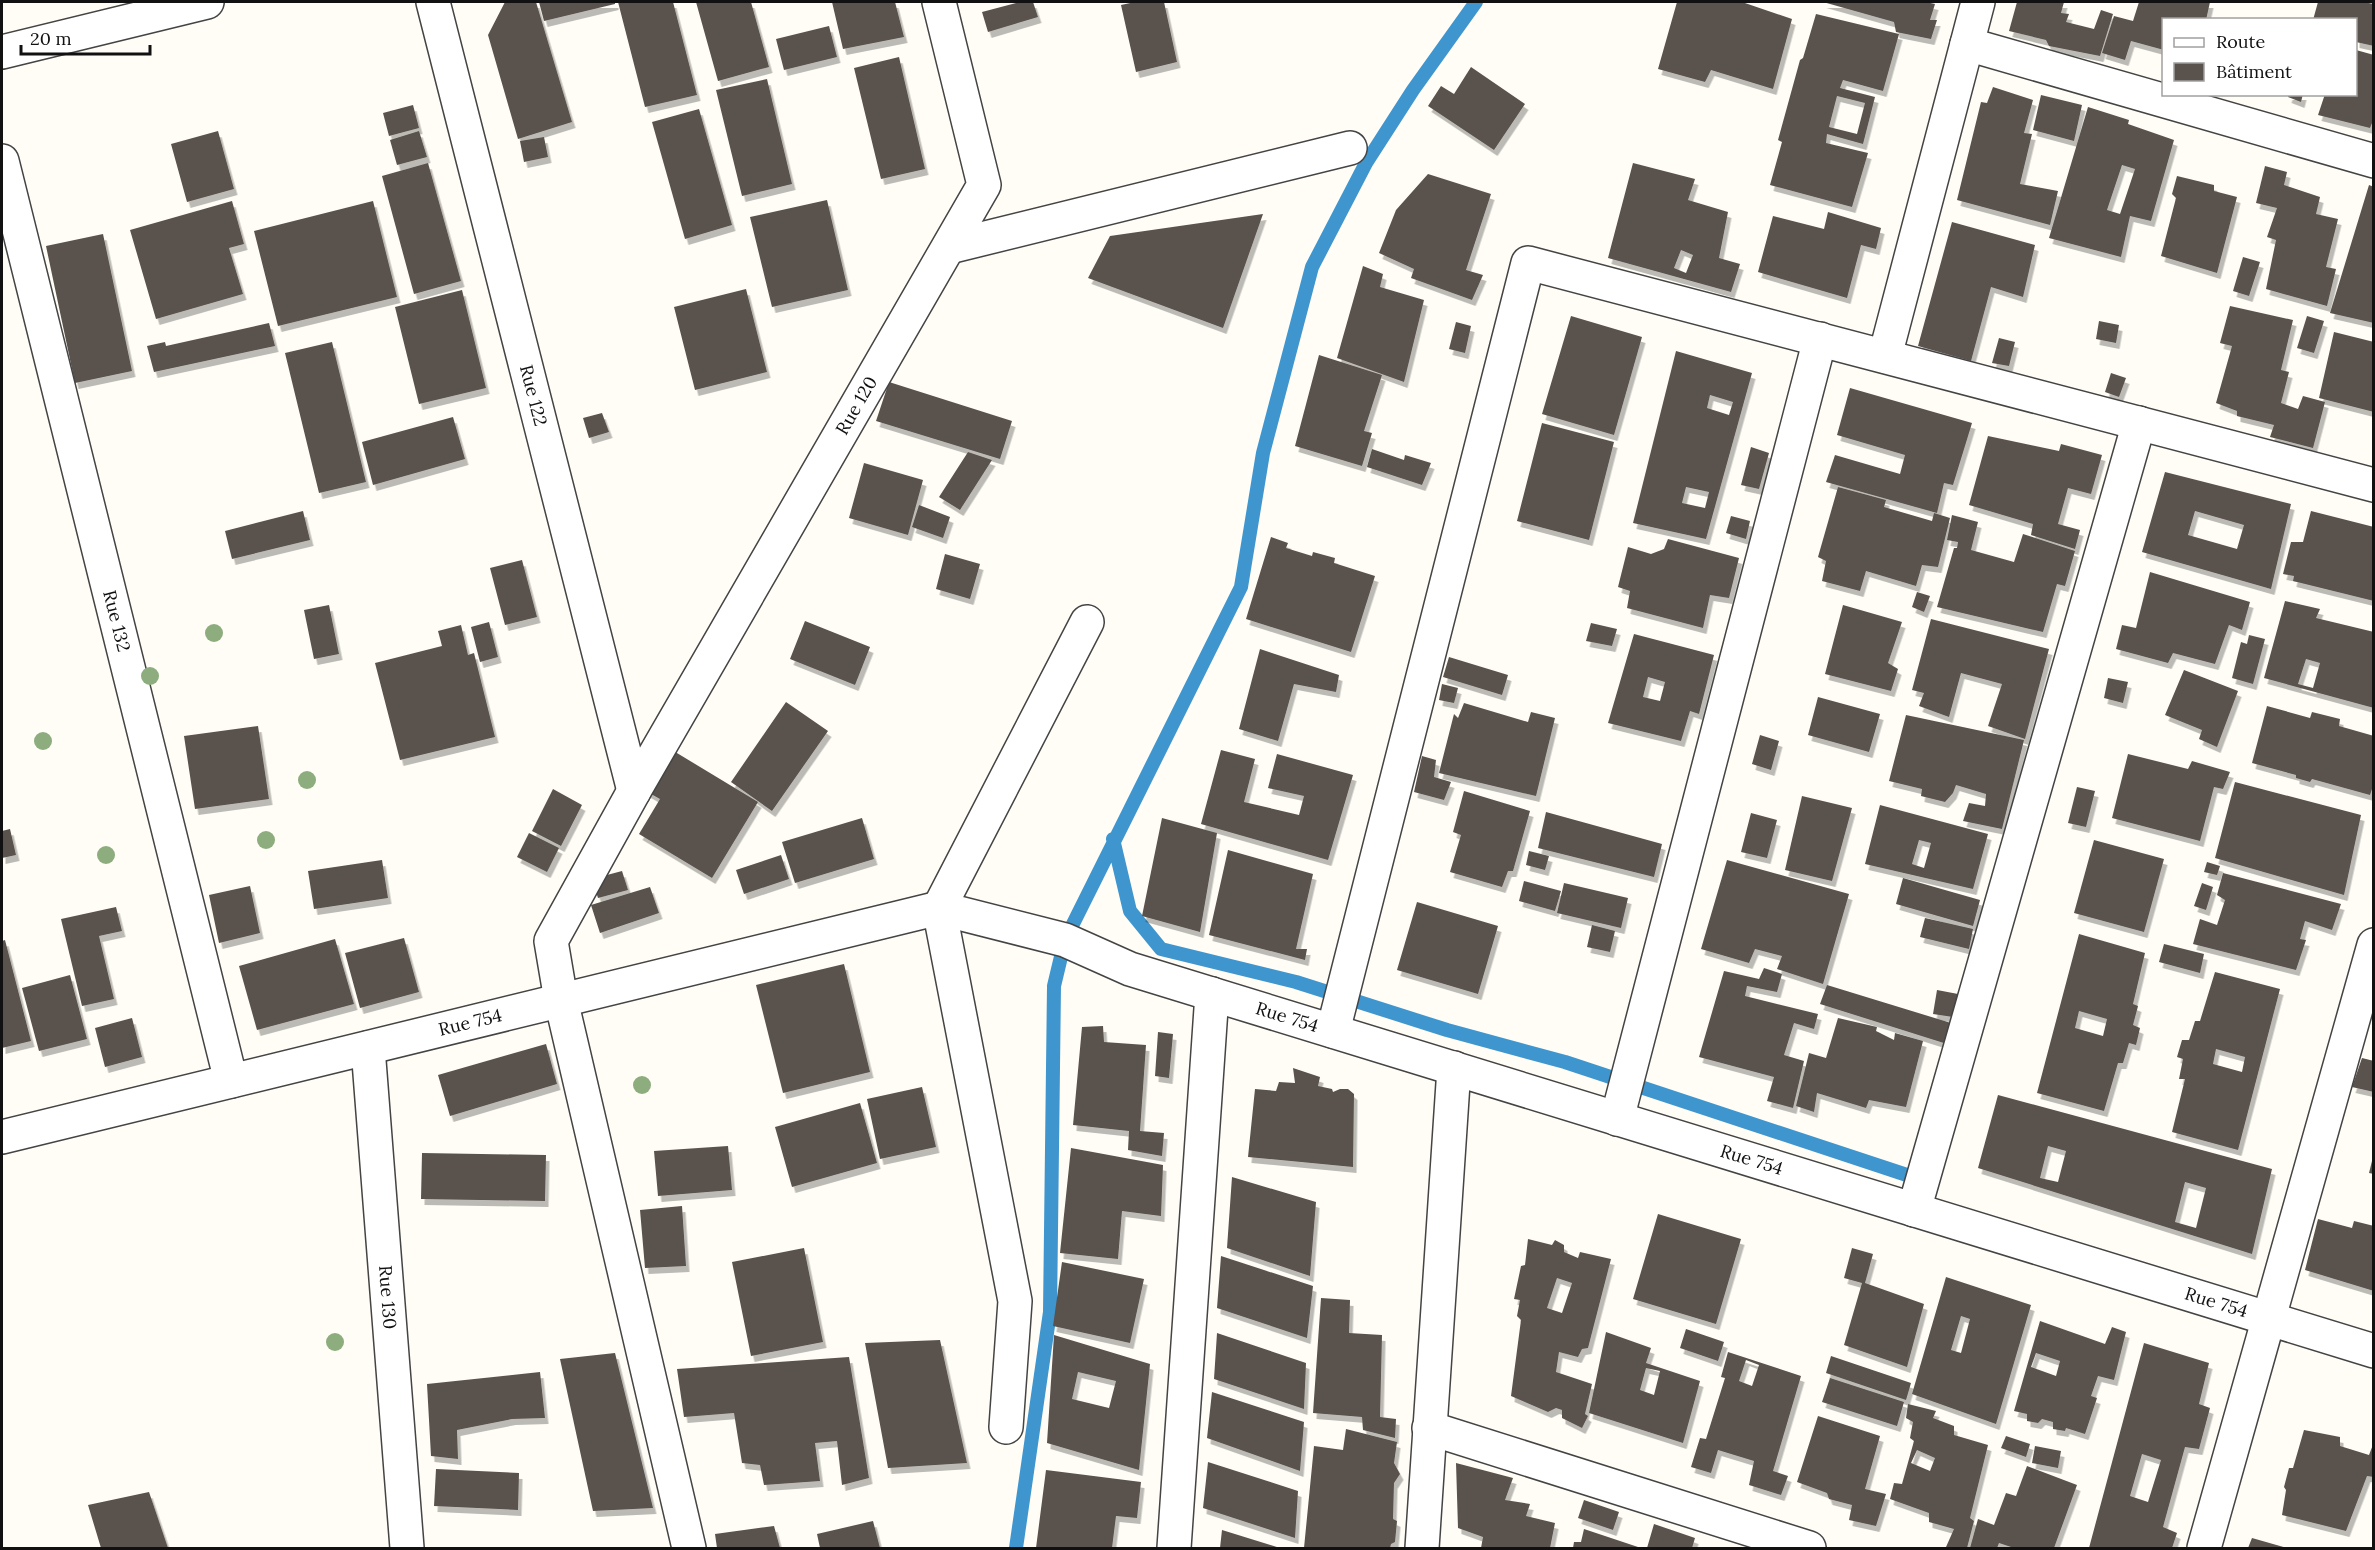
<svg xmlns="http://www.w3.org/2000/svg" width="2375" height="1550" font-family="Lora,serif">
<style>
.lines{fill:none;stroke-linecap:round;stroke-linejoin:round}
.stream{stroke:#3f96cf;stroke-width:14}
.building{fill:#5a524d;fill-rule:evenodd;filter:url(#shadow)}
.minor-casing{stroke:#444;stroke-width:36}
.minor{stroke:#fff;stroke-width:33}
.tree{fill:#8dad7f}
.labels{text-anchor:middle;stroke-width:6;stroke-linejoin:round;paint-order:stroke}
.street-label{font-size:18px;fill:#111;stroke:#fff}
</style>
<defs>
<filter id="shadow"><feDropShadow dx="3.5" dy="6" stdDeviation="0" flood-color="#0004"/></filter>
</defs>
<rect width="100%" height="100%" fill="#fffdf5"/>
<g class="lines">
<!-- stream -->
<path class="stream" d="M1113 839 1130 911 1161 949 1296 982 1447 1030 1565 1062 1922 1180
M1016 1548 1050 1312 1054 986 1065 940 1241 587 1263 453 1312 267 1366 163 1413 90 1476 2"/>
</g>
<!-- building -->
<path class="building" d="M505 2H536L572 122 518 139 488 35Z
M539 2H615V4L544 21Z
M618 2H673L697 95 645 107Z
M696 2H751L769 67 718 81Z
M832 2H895L904 37 843 49Z
M1020 2H1033L1038 17 988 32 982 12Z
M1135 2H1164L1177 62 1136 72 1121 5Z
M1677 2H1742L1792 19 1773 89 1711 70 1705 82 1658 69Z
M1823 2H1926L1935 4 1930 20H1937L1931 39 1896 32 1894 22Z
M2017 2H2064L2061 13 2069 14 2066 22 2094 29 2101 10 2113 14 2100 56 2049 46 2046 40 2009 31Z
M2139 2H2210L2206 20H2164V50L2131 41 2125 60 2102 53 2114 16 2133 21Z
M2318 2H2363L2374 4V46L2356 42V20H2313Z
M1816 14 1899 34 1883 91 1843 80 1840 88 1875 97 1863 144 1827 134 1826 143 1868 153 1852 207 1770 185 1782 142 1778 140 1800 60 1803 58ZM1837 96 1865 103 1857 134 1829 127Z
M829 26 837 57 784 70 776 39Z
M2356 50 2374 55V118L2370 128 2318 115 2325 94H2356Z
M899 57 925 169 881 179 854 68Z
M1471 67 1525 104 1494 150 1428 106 1441 86 1454 94Z
M767 79 792 184 742 196 716 90Z
M1993 87 2033 100 2024 133 2032 134 2020 184 2058 191 2050 225 1957 200 1981 102 1987 103Z
M2289 94H2303L2301 102 2288 97Z
M2041 95 2082 105 2074 141 2033 130Z
M413 105 419 128 389 136 383 113Z
M2088 107 2129 120 2128 124 2174 140 2151 221 2130 216 2121 257 2049 238ZM2122 165 2135 169 2120 214 2107 210Z
M699 109 732 225 685 239 652 122Z
M218 131 234 189 187 202 171 144Z
M419 131 427 157 397 165 390 140Z
M544 137 548 157 524 162 520 141Z
M428 163 461 281 414 294 382 176Z
M1633 163 1695 179 1688 200 1728 212 1719 258 1740 264 1731 292 1608 258ZM1681 250 1693 255 1686 273 1674 268Z
M2265 166 2287 172 2284 185 2320 197 2316 214 2338 219 2326 267 2336 269 2327 306 2266 289 2276 240 2267 237 2277 208 2256 203Z
M1428 174 1491 194 1466 270 1483 275 1472 300 1411 278 1414 269 1379 253 1396 210Z
M2177 176 2214 185V191L2237 197 2217 273 2161 256 2176 198 2172 194Z
M2369 185 2374 187V323L2330 313Z
M827 200 848 290 772 307 750 217Z
M232 201 244 244 229 248 243 294 156 319 130 230Z
M373 201 397 297 278 326 254 231Z
M1828 212 1881 228 1876 249 1861 245 1847 298 1758 272 1773 216 1824 229Z
M1263 214 1223 328 1088 278 1110 236Z
M1952 222 2035 245 2023 297 1991 287 1971 361 1918 346Z
M103 234 132 371 75 383 46 246Z
M2243 257 2260 262 2249 296 2233 291Z
M1363 266 1383 274 1380 287 1424 300 1404 382 1337 358Z
M746 289 767 372 695 390 674 307Z
M462 290 486 388 419 404 395 307Z
M2230 306 2293 320 2281 370 2289 372 2281 403 2298 409 2303 396 2325 402 2313 448 2270 437 2274 425 2237 416V411L2216 403 2232 346 2220 343Z
M1571 316 1642 337 1614 435 1542 414Z
M2307 316 2324 321 2314 353 2297 348Z
M2099 321 2119 325 2116 343 2096 339Z
M1456 322 1471 326 1465 353 1449 349Z
M269 323 275 346 154 372 147 346 165 342 166 346Z
M2334 332 2374 342V412L2319 398Z
M1999 338 2015 342 2009 366 1992 363Z
M332 342 366 482 319 493 285 353Z
M1676 351 1752 373 1706 539 1633 523ZM1710 395 1733 402 1729 415 1707 408ZM1686 487 1709 492 1705 508 1682 503Z
M1319 355 1382 375 1364 431 1372 433 1362 466 1295 446Z
M2111 373 2126 378 2119 397 2105 392Z
M889 382 1012 421 1000 459 876 421Z
M1850 388 1972 423 1953 485 1944 483 1937 513 1826 482 1835 455 1900 474 1905 455 1837 435Z
M602 413 609 432 589 438 583 418Z
M453 417 465 459 373 485 362 442Z
M1542 423 1614 442 1589 540 1517 521Z
M1988 436 2059 451 2061 444 2102 455 2091 494 2068 488 2058 524 2080 530 2075 549 2031 535 2033 524 1969 505Z
M1751 447 1769 453 1759 489 1741 485Z
M1372 449 1404 460 1405 455 1431 463 1422 485 1367 467Z
M968 452 992 460 960 510 939 497Z
M864 463 923 480 908 535 849 518Z
M2165 472 2291 504 2271 589 2142 552ZM2195 511 2244 525 2237 549 2188 535Z
M1838 487 1886 500 1884 507 1932 521 1934 513 1950 518 1938 567 1922 565 1916 586 1866 571 1860 591 1822 581 1826 561 1818 557Z
M919 505 950 517 943 538 912 527Z
M303 511 310 540 232 559 225 531Z
M2311 511 2374 527V601L2293 581 2294 576 2283 574 2291 542H2303Z
M1952 515 1978 522 1971 550 2014 562 2023 534 2075 551 2065 586 2057 584 2043 632 1937 607 1954 548H1957L1958 542 1947 540Z
M1731 516 1750 521 1746 539 1726 533Z
M1271 537 1288 543 1286 548 1312 556 1313 552 1335 558 1334 563 1375 576 1351 652 1246 619Z
M1668 539 1739 558 1729 598 1710 595 1703 628 1627 608 1630 591 1618 587 1628 547 1651 554 1664 549Z
M945 554 980 564 970 599 936 589Z
M522 560 537 617 505 625 490 568Z
M2150 572 2250 602 2242 630 2229 625 2215 664 2173 653 2168 663 2116 649 2122 625 2136 628Z
M1917 592 1930 596 1924 612 1912 607Z
M2285 601 2320 609 2316 618 2374 632V708L2264 678ZM2306 659 2320 663 2313 688 2298 684Z
M329 605 339 654 314 659 304 610Z
M1843 605 1902 622 1888 663 1898 669 1891 691 1825 674Z
M1931 619 2049 649 2025 739 1988 726 2002 684 1961 673 1949 717 1919 706 1924 693 1912 690Z
M805 621 870 647 855 685 790 659Z
M489 622 498 657 480 662 471 627Z
M1591 623 1617 629 1612 646 1586 641Z
M461 625 468 655 474 653 495 737 400 760 375 663 442 646 438 631Z
M1634 634 1714 655 1699 714 1690 711 1681 741 1608 723ZM1648 677 1665 682 1660 701 1643 697Z
M2249 635 2265 639 2253 684 2232 678 2241 642 2247 644Z
M1260 649 1339 675 1336 692 1294 684 1278 741 1239 729Z
M1449 657 1508 675 1502 695 1443 677Z
M2184 670 2238 691 2217 747 2199 739 2202 730 2165 715Z
M2108 678 2128 682 2123 703 2104 698Z
M1442 684 1458 688 1454 703 1439 700Z
M1818 697 1880 714 1869 752 1808 735Z
M786 702 828 731 772 811 731 782Z
M1464 703 1528 722 1531 712 1555 718 1536 796 1439 773 1454 714 1458 718Z
M2267 706 2310 718 2312 712 2340 719 2339 726 2374 736V783L2370 795 2312 779 2310 782 2296 778V775L2252 763Z
M1906 715 2024 740 2002 829 1963 821 1969 803 1985 806 1986 794 1956 785 1953 793 1945 802 1921 796 1922 789 1889 781Z
M258 726 269 799 195 809 184 736Z
M1760 735 1779 741 1771 770 1752 764Z
M667 747 758 802 712 878 639 834 660 799 642 789Z
M1221 750 1255 759 1244 802 1299 815 1304 796 1268 788 1277 754 1353 775 1328 860 1201 824Z
M2128 754 2188 769 2192 761 2230 772 2223 789 2214 787 2200 841 2112 818Z
M1422 756 1436 760 1434 777 1451 782 1444 800 1414 792Z
M2235 782 2361 815 2344 895 2215 858Z
M2077 787 2095 791 2086 827 2068 823Z
M553 789 582 805 561 846 532 831Z
M1464 791 1530 811 1513 871H1508L1502 887 1450 872 1461 835 1453 832Z
M1802 796 1852 808 1832 881 1785 870Z
M1880 805 1988 834 1973 889 1865 864ZM1919 840 1931 843 1924 868 1912 864Z
M1546 812 1662 844 1654 877 1538 848Z
M1751 813 1777 820 1767 858 1741 852Z
M862 818 874 859 795 883 782 842Z
M1162 818 1217 833 1200 932 1142 916Z
M10 829 16 855 2 858V831Z
M529 833 559 848 547 872 517 857Z
M2094 840 2164 859 2144 932 2074 913Z
M1228 850 1313 874 1296 949H1307L1305 960 1209 935Z
M1529 851 1549 856 1545 870 1526 865Z
M781 855 789 879 744 894 736 870Z
M382 860 388 898 314 909 308 871Z
M1727 860 1849 894 1823 984 1777 969 1782 956 1755 949 1749 963 1701 949Z
M2207 862 2220 866 2217 875 2204 872Z
M622 871 628 890 598 898 592 879Z
M2223 873 2341 904 2332 930 2305 921 2300 939 2306 940 2296 970 2193 944 2200 919 2217 925 2225 900 2217 895Z
M1903 878 1980 900 1973 926 1896 904Z
M1524 881 1561 891 1555 911 1519 901Z
M1564 883 1628 898 1621 928 1557 913Z
M2202 883 2213 887 2206 910 2194 906Z
M250 886 260 933 219 943 209 895Z
M650 887 659 913 600 933 591 905Z
M1417 902 1498 926 1478 994 1397 970Z
M116 907 122 931 99 936 114 999 82 1006 61 919Z
M1925 918 1973 929 1969 949 1920 937Z
M1592 925 1615 931 1610 952 1587 947Z
M2079 934 2145 953 2133 1004 2138 1006 2133 1025 2140 1028 2136 1045 2129 1043 2123 1063H2118L2104 1111 2037 1093ZM2079 1011 2107 1019 2103 1036 2075 1028Z
M404 938 419 992 360 1008 345 953Z
M335 939 354 1004 257 1030 239 966Z
M5 940 31 1041 2 1048V941Z
M2164 944 2204 954 2200 973 2159 962Z
M844 964 870 1072 783 1093 756 985Z
M1764 968 1782 974 1777 992 1747 986 1745 996 1818 1014 1814 1029 1794 1023 1784 1055 1804 1061 1793 1108 1767 1101 1774 1077 1699 1057 1724 971 1759 979Z
M2215 972 2280 989 2238 1150 2172 1132 2185 1079H2179L2183 1059 2177 1057 2182 1040H2189L2195 1021H2200ZM2216 1049 2245 1057 2242 1072 2213 1064Z
M70 975 87 1039 39 1051 22 988Z
M1827 985 1951 1023 1947 1044 1820 1004Z
M1937 990 1958 994 1953 1017 1933 1014Z
M132 1018 142 1057 105 1067 95 1028Z
M1838 1018 1877 1027 1876 1031 1894 1040 1895 1033 1923 1041 1906 1107 1869 1100 1866 1108 1817 1093 1814 1112 1796 1106 1809 1053 1826 1058Z
M1103 1026 1104 1042 1146 1045 1140 1131 1164 1133 1162 1156 1128 1150 1129 1131 1073 1125 1082 1027Z
M1158 1032 1173 1034 1169 1078 1155 1076Z
M546 1044 557 1084 450 1116 438 1075Z
M2362 1058 2374 1061V1092L2352 1087Z
M1293 1068 1320 1077 1318 1086 1332 1089 1333 1092 1340 1089H1348L1354 1094 1353 1167 1248 1157 1255 1089 1276 1091 1279 1082 1295 1083Z
M922 1087 936 1147 880 1159 867 1099Z
M1998 1095 2272 1169 2252 1254 1978 1168ZM2048 1146 2066 1151 2058 1182 2040 1178ZM2185 1182 2206 1188 2196 1228 2175 1222Z
M860 1103 877 1163 792 1187 775 1127Z
M728 1146 732 1190 658 1196 654 1151Z
M1071 1148 1163 1165 1161 1216 1122 1211 1118 1259 1060 1253Z
M422 1153 546 1155 545 1201 421 1199Z
M2373 1157 2374 1158V1174L2369 1173Z
M1232 1177 1316 1202 1310 1276 1227 1248Z
M682 1206 686 1266 645 1268 640 1210Z
M1658 1214 1741 1239 1716 1324 1633 1299Z
M2318 1219 2352 1228 2354 1221 2374 1226V1291L2305 1270Z
M1528 1239 1552 1245 1555 1240 1564 1245V1252L1578 1258 1580 1252 1611 1259 1588 1348 1582 1349 1578 1357 1559 1352 1556 1372 1592 1384 1585 1414 1588 1416 1582 1428 1562 1418V1410L1556 1408 1548 1412 1511 1396 1521 1320 1517 1316 1520 1300 1514 1299 1521 1266 1525 1265ZM1557 1278 1572 1283 1562 1313 1547 1308Z
M804 1248 823 1342 751 1356 732 1262Z
M1852 1248 1873 1254 1865 1283 1924 1304 1907 1367 1844 1345 1862 1283 1844 1278Z
M1221 1256 1313 1286 1307 1338 1217 1308Z
M1062 1262 1144 1279 1130 1343 1053 1326Z
M1946 1277 2031 1305 1996 1424 1912 1394ZM1961 1316 1970 1319 1961 1353 1951 1350Z
M1321 1298 1350 1300 1349 1333 1382 1335 1380 1417 1396 1419 1395 1438 1363 1430 1362 1417 1313 1413Z
M2040 1321 2105 1344 2112 1327 2126 1332 2114 1380 2098 1376 2091 1396 2097 1398 2085 1434 2066 1428 2065 1431 2053 1429V1422L2042 1419 2038 1423 2027 1421V1414L2014 1411ZM2036 1353 2060 1361 2056 1376 2031 1367Z
M1686 1329 1724 1342 1718 1361 1680 1348Z
M1606 1332 1651 1348 1646 1363 1700 1381 1683 1443 1589 1413ZM1646 1368 1660 1371 1654 1395 1640 1390Z
M1217 1333 1306 1363 1304 1409 1214 1379Z
M1054 1335 1150 1364 1139 1470 1047 1443ZM1078 1372 1116 1381 1109 1408 1072 1399Z
M940 1340 967 1463 888 1468 865 1343Z
M2144 1343 2209 1363 2199 1404 2210 1408 2199 1449 2185 1447 2163 1527 2177 1533 2172 1548H2089ZM2142 1454 2161 1460 2148 1502 2130 1496Z
M1728 1352 1801 1376 1773 1471 1788 1476 1781 1495 1749 1485 1754 1461 1718 1450 1711 1473 1691 1467 1700 1438 1706 1439 1725 1378 1721 1377ZM1746 1360 1759 1365 1752 1386 1739 1381Z
M615 1353 653 1508 593 1511 560 1359Z
M1831 1356 1911 1383 1906 1400 1826 1373Z
M849 1357 869 1478 842 1485 837 1441 815 1443 820 1481 764 1485 760 1465 742 1463 734 1413 684 1417 677 1369Z
M540 1372 545 1418 512 1419 457 1430 458 1459 431 1456 427 1384Z
M1830 1378 1904 1402 1897 1426 1822 1402Z
M1212 1392 1304 1422 1300 1471 1207 1438Z
M1908 1404 1936 1411 1933 1418 1954 1426V1435L1988 1445 1970 1518 1974 1521 1967 1548 1946 1547 1954 1529 1929 1522V1513L1890 1499 1894 1483 1902 1484 1914 1441 1910 1438 1913 1422 1906 1418ZM1917 1450 1935 1458 1930 1471 1911 1463Z
M1818 1416 1880 1436 1865 1489 1886 1494 1876 1526 1849 1520 1852 1505 1829 1499 1827 1493 1797 1482Z
M1346 1429 1397 1442 1394 1463 1400 1474 1394 1483 1393 1519 1397 1521 1395 1542 1391 1544 1390 1548H1304L1314 1446 1343 1450Z
M2304 1430 2340 1437V1446L2369 1455 2374 1442V1477L2367 1476 2346 1531 2282 1515 2286 1490 2284 1487 2289 1468H2293Z
M2006 1436 2030 1444 2026 1457 2001 1448Z
M2035 1446 2061 1451 2058 1468 2032 1463Z
M1208 1462 1298 1491 1295 1538 1203 1508Z
M1456 1463 1513 1478 1505 1500 1530 1504 1526 1516 1555 1523 1550 1548H1481L1483 1537 1458 1528Z
M2027 1466 2077 1485 2054 1548H2014L1999 1543 1997 1548H1970L1978 1519 1994 1525 2006 1493 2016 1496Z
M436 1469 519 1473 518 1510 434 1506Z
M1046 1470 1141 1482 1137 1518 1116 1516 1112 1548H1036Z
M149 1492 168 1548H101L88 1505Z
M1584 1500 1619 1512 1613 1530 1578 1518Z
M873 1521 880 1548H820L817 1534Z
M1654 1524 1695 1538 1692 1548H1647Z
M774 1526 780 1548H717L715 1534Z
M1584 1529 1638 1547 1637 1548H1573L1574 1542H1581Z
M1222 1530 1280 1548H1220Z
M2252 1538 2287 1548H2248Z"/>
<g class="lines">
<!-- minor casing -->
<g class="minor-casing">
<g id="minor">
<path id="s1" d="M433 2 634 791"/>
<path d="M1967 44 2374 161"/>
<path d="M2 52 207 2"/>
<path id="s2" d="M2 161 231 1081"/>
<path d="M949 247 1350 148"/>
<path d="M1885 356 1978 2"/>
<path d="M1333 1031 1528 263 2374 485"/>
<path id="s3" d="M368 1048 407 1548"/>
<path d="M1617 1119 1820 339"/>
<path id="s4" d="M2 1137 939 908 1065 940 1130 969 2374 1351"/>
<path d="M1914 1210 2139 423"/>
<path d="M1006 1427 1015 1301 939 908 1087 622"/>
<path d="M1429 1428 1809 1548"/>
<path id="s5" d="M689 1548 561 1000 551 941 634 791 984 185 939 2"/>
<path d="M1174 1548 1212 994"/>
<path d="M1422 1548 1454 1068"/>
<path d="M2204 1548 2374 945"/>
</g>
</g>
<!-- minor -->
<use href="#minor" class="minor"/>
</g>
<!-- trees -->
<g class="tree">
<circle cx="214" cy="633" r="9"/>
<circle cx="150" cy="676" r="9"/>
<circle cx="43" cy="741" r="9"/>
<circle cx="307" cy="780" r="9"/>
<circle cx="266" cy="840" r="9"/>
<circle cx="106" cy="855" r="9"/>
<circle cx="642" cy="1085" r="9"/>
<circle cx="335" cy="1342" r="9"/>
</g>
<g class="labels">
<!-- street labels -->
<g class="street-label">
<text dy="6" stroke="none"><textPath href="#s1" startOffset="406">Rue 122</textPath></text>
<text dy="6" stroke="none"><textPath href="#s5" startOffset="1239">Rue 120</textPath></text>
<text dy="6" stroke="none"><textPath href="#s2" startOffset="474">Rue 132</textPath></text>
<text dy="6" stroke="none"><textPath href="#s4" startOffset="1330">Rue 754</textPath></text>
<text dy="6" stroke="none"><textPath href="#s4" startOffset="482">Rue 754</textPath></text>
<text dy="6" stroke="none"><textPath href="#s4" startOffset="1816">Rue 754</textPath></text>
<text dy="6" stroke="none"><textPath href="#s3" startOffset="250">Rue 130</textPath></text>
<text dy="6" stroke="none"><textPath href="#s4" startOffset="2302">Rue 754</textPath></text>
</g>
</g>
<!-- border -->
<rect width="2375" height="1550" fill="none" stroke="#111111" stroke-width="6"/>
<!-- legend -->
<rect x="2162" y="18" width="195" height="78" fill="#ffffff" stroke="#a0a0a0" stroke-width="1.5"/>
<rect x="2174" y="38" width="30" height="9" fill="#ffffff" stroke="#a0a0a0" stroke-width="1.5"/>
<text x="2216" y="48" font-size="18" fill="#111111">Route</text>
<rect x="2174" y="63" width="30" height="18" fill="#5a524d" stroke="#a0a0a0" stroke-width="1.5"/>
<text x="2216" y="78" font-size="18" fill="#111111">Bâtiment</text>
<!-- scale -->
<path d="M21 45v9h129v-9" fill="none" stroke="#111111" stroke-width="3"/>
<text x="30" y="45" font-size="18" fill="#111111" stroke="#ffffff" stroke-width="4.5" paint-order="stroke">20 m</text>
</svg>
